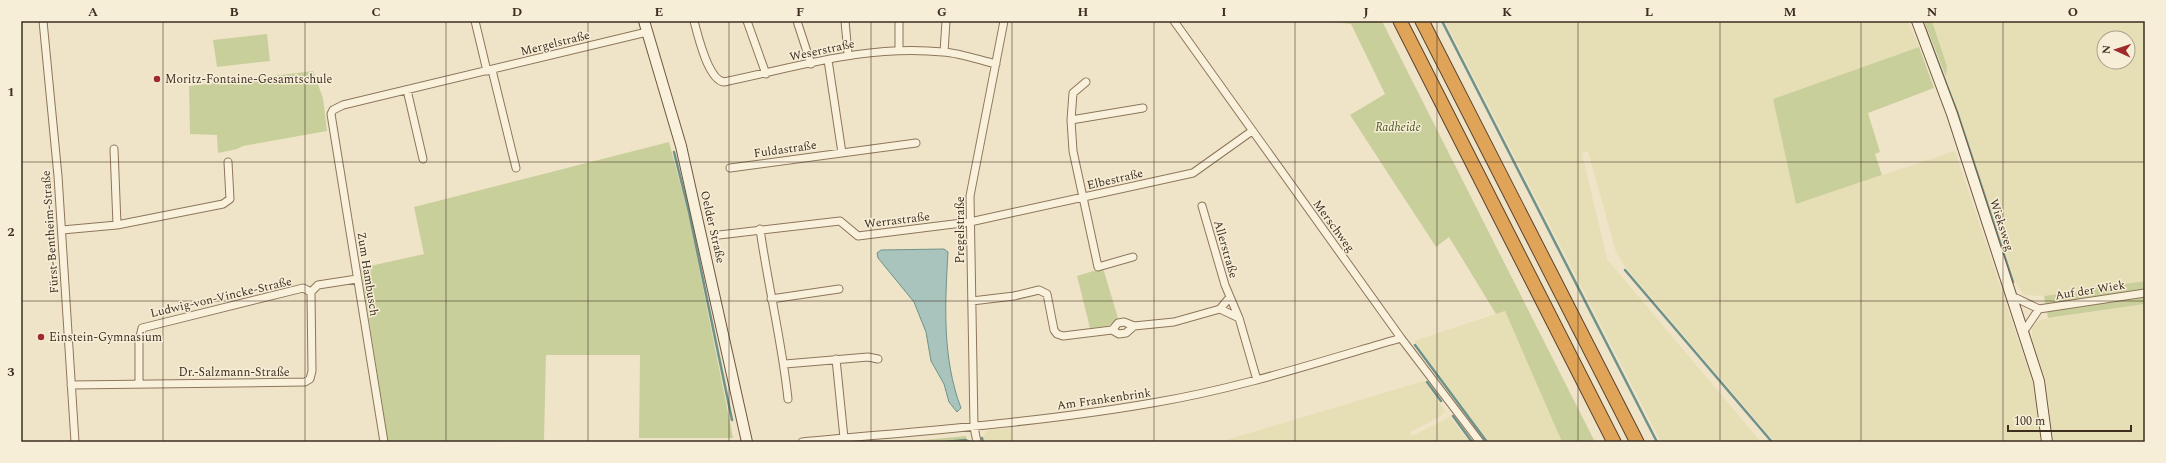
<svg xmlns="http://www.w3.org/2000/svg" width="2166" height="463" font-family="Spectral,serif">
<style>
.farmland{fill:#e6deb5;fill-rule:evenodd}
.green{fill:#c9cf9b}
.water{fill:#a9c4bc;stroke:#6f938a}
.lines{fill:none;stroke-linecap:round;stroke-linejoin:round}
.stream{stroke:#6f938a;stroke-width:2.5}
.street-casing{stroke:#8d765c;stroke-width:9}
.secondary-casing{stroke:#6f573f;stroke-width:12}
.highway-casing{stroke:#5b4430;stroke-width:15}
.street{stroke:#faf1dc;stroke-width:7}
.secondary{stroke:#faf1dc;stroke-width:10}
.highway{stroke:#e0a458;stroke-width:13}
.grid{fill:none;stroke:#3d2e20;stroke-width:1;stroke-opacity:0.55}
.poi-dot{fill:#9e2a2b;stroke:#f7eed8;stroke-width:1.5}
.labels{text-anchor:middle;stroke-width:3;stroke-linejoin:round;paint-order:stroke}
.street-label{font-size:12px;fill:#3d2e20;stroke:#f7eed8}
.poi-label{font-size:12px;fill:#3d2e20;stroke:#f7eed8;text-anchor:start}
.park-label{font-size:12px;font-style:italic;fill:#4d5a26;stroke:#f7eed8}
.neatline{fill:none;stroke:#3d2e20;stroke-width:1.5}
.grid-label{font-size:13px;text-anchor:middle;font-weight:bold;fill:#3d2e20}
</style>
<rect width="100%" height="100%" fill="#f0e4c8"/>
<!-- farmland -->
<path class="farmland" d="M1445 21H1908L1919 47 1773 99 1796 204 1955 151 2033 384 2041 442H1775L1623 264 1616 252 1588 151 1582 153 1607 259 1761 442H1661Z
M1932 21H2144L2145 281 2044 296 2024 295 2016 283 1946 77 1947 66ZM2104 38H2128V62H2104Z
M2145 304V442H2053L2045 378 2032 339V328L2039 320Z
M1505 311 1562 442H1489L1414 341Z
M1424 381 1445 411 1441 416 1410 432 1412 436 1450 417 1469 442H1226V440Z
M1012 428 1013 442H985L983 436 988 430Z"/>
<!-- green -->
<path class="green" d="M1324 21H1382L1595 442H1562L1505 311 1496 314 1449 237 1436 247 1350 115 1385 94 1351 24Z
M1924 21H1932L1947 66 1946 77Z
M267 34 270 61 217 67 213 40Z
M1919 47 1934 88 1868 113 1880 152 1875 154 1882 175 1796 204 1773 99Z
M313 71 323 98 327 131 243 146 237 149 218 153 217 135 190 134 189 86Z
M669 142 688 213 733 438H639L640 355H546L544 440 388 442 361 268 424 254 414 207Z
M1103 268 1118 318 1108 326 1090 328 1077 276Z
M2145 281V304L2048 318 2044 296Z
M966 436 967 442H902Z"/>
<!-- water -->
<path class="water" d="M944 249 948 252C945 304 942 358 961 408L957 412 949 402 944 384 931 361 926 332 914 302 878 258 877 253 881 250Z"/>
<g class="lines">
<!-- stream -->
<path class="stream" d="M1442 21 1657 442
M1924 26 1957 112 2013 282
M674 152 689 212 732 420
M1625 270 1772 442
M1415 345 1487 442
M1427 382 1441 401
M1453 416 1472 442
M982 438 983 442
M946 442 965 440 970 442"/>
<!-- street casing -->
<g class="street-casing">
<path id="street" d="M43 21 58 176 75 442
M475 21 487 71
M694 21C698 36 708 80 724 82 797 67 868 44 943 52 960 53 979 60 996 64
M747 21 766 74
M797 21 811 64
M845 21 848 54
M899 21V50
M1174 21 1401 338 1480 442
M944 52 946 21
M828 60 842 153
M492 70 516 168
M1086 82 1073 93 1071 120 1073 151 1098 267 1133 257
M407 90 423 159
M1071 120 1143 108
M114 149 117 225
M730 168 916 143
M1202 206 1225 285 1239 318 1257 380
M760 229C768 286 782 342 788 399
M62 230 117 225 223 204 230 199 228 162
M719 235 840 221 858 236 970 222 1193 173 1252 131
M311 292 318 285 357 279
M771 299 839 289
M2013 299 2016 298 2039 309 2145 293
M972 301 1014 296 1039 290 1047 294 1054 330 1057 334 1063 336 1112 330 1119 334 1126 333 1134 326
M1220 309 1239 318
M2022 329 2026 328 2039 309
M1112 330 1118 323 1124 322 1134 326 1174 322 1220 309 1230 297
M836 359 844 438
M785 364 868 357 878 359
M139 384V341L142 328 303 288 311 292
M71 385 305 382 310 379 312 371 311 292
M384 442 331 114 333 110 343 105 647 32
M802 442C919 431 1037 423 1152 403 1237 389 1319 362 1401 338
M977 442 974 427 970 196 1004 21"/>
</g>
<!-- secondary casing -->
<g class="secondary-casing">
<path id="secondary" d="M644 21 681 146 747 442
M1917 21 1952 114 2039 381 2047 442"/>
</g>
<!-- highway casing -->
<g class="highway-casing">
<path id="highway" d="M1400 21 1614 442
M1422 21 1637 442"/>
</g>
<!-- street -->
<use href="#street" class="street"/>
<!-- secondary -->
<use href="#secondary" class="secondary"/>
<!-- highway -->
<use href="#highway" class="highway"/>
</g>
<!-- grid -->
<path class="grid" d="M163 21V442M305 21V442M446 21V442M588 21V442M729 21V442M871 21V442M1012 21V442M1154 21V442M1295 21V442M1437 21V442M1578 21V442M1720 21V442M1861 21V442M2003 21V442M21 162H2145M21 301H2145"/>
<!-- markers -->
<g class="poi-dot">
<circle cx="157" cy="79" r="4"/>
<circle cx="41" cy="337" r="4"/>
</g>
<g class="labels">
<!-- street labels -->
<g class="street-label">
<text transform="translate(555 43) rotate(-14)" y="4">Mergelstraße</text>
<text transform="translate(822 50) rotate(-12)" y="4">Weserstraße</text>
<text transform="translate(785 149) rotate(-8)" y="4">Fuldastraße</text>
<text transform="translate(1115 179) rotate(-13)" y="4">Elbestraße</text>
<text transform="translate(897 220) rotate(-7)" y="4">Werrastraße</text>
<text transform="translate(2002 225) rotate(72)" y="4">Wieksweg</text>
<text transform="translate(1334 226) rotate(54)" y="4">Merschweg</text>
<text transform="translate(713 227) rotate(77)" y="4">Oelder Straße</text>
<text transform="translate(960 230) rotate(-90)" y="4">Pregelstraße</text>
<text transform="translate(50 232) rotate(-94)" y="4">Fürst-Bentheim-Straße</text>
<text transform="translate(1226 249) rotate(74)" y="4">Allerstraße</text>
<text transform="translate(368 274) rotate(81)" y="4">Zum Hambusch</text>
<text transform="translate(2090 290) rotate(-9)" y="4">Auf der Wiek</text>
<text transform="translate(221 297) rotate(-13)" y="4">Ludwig-von-Vincke-Straße</text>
<text x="234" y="376">Dr.-Salzmann-Straße</text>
<text transform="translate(1104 399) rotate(-8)" y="4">Am Frankenbrink</text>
</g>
<!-- poi labels -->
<g class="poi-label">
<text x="165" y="83">Moritz-Fontaine-Gesamtschule</text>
<text x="49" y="341">Einstein-Gymnasium</text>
</g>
<!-- park labels -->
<g class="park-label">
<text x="1398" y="131">Radheide</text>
</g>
</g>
<!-- border -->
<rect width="2166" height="463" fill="none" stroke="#f7eed8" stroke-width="44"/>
<!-- north arrow -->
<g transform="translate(2116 50) rotate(273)"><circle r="19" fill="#f7eed8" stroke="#ada18e"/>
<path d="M0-3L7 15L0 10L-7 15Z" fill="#9e2a2b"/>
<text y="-6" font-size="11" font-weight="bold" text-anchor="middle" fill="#3d2e20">N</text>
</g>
<!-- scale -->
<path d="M2008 425v6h123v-6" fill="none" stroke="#3d2e20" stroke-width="2"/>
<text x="2014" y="425" font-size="12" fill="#3d2e20" stroke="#f7eed8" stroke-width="3" paint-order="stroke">100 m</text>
<rect x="22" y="22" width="2122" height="419" class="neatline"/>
<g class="grid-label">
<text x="93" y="16">A</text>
<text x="234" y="16">B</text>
<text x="376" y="16">C</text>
<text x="517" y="16">D</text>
<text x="659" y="16">E</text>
<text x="800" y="16">F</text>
<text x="942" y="16">G</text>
<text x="1083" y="16">H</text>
<text x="1224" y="16">I</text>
<text x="1366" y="16">J</text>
<text x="1507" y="16">K</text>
<text x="1649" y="16">L</text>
<text x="1790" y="16">M</text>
<text x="1932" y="16">N</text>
<text x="2073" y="16">O</text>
<text x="11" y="96">1</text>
<text x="11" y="236">2</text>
<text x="11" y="376">3</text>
</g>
</svg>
